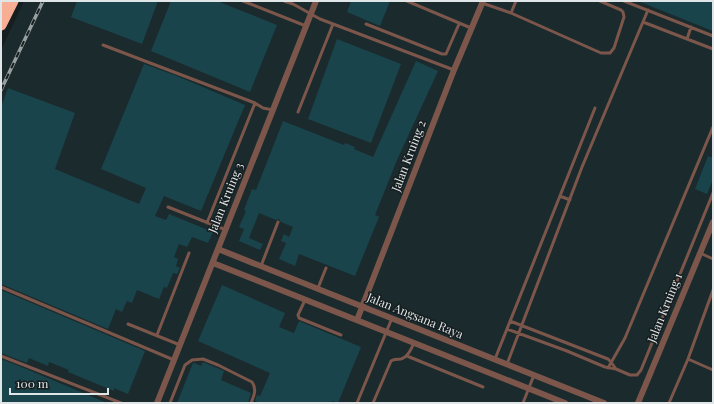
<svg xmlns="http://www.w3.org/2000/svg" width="714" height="404" font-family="'Playfair Display',serif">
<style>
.built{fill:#1a2a2d}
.building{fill:#1a444b}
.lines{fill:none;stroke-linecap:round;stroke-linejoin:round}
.service{stroke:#7c564a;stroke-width:3}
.minor{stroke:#7c564a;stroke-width:6}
.motorway{stroke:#f8ad95;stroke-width:11}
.rail-casing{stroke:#989fa0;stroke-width:3.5}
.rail{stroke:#161e20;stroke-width:2;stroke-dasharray:6;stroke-linecap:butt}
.labels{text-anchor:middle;stroke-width:3;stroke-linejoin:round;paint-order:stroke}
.street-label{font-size:12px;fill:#e0e6e7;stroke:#161e20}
</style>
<rect width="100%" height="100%" fill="#161e20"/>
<!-- built -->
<path class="built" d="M24 1H713V403H1V50Z"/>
<!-- building -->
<path class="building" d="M77 1H158L142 44 71 17Z
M171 1H217L277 25 250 92 151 51Z
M351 1H390L380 26 347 12Z
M638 1H713V31Z
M337 39 401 64 371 143 308 119Z
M416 61 438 71 397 160 375 215 379 217 355 276 299 254 295 266 279 259 286 243 281 241 284 234 289 237 293 227 281 222 279 219 276 220 259 213 249 238 263 244 260 250 239 241 244 229 239 227 246 211 244 210 252 189 256 190 283 121 344 145 345 143 355 147 354 149 373 157Z
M144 64 177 76 245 105 201 211 164 196 155 216 166 220 169 214 213 232 208 243 192 237 187 247 179 244 174 257 178 259 176 266 180 268 177 274 173 273 167 288 164 287 159 299 137 290 132 303 127 301 122 312 116 309 108 329 1 284V107L8 88 75 113 55 169 139 204 146 188 101 169Z
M708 156 713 158V179L707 194 695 189Z
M222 285 285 313 279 327 294 333 299 321 361 347 338 403 332 401 331 403H261L255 401 257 395 260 396 270 373 198 341Z
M1 290 145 351 128 394 114 388V391L68 372 69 370 49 362 48 366 29 358 27 363 1 353Z
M1 359 24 368 107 403H1Z
M203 362 224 371 221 380 251 393 248 403H177L193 363H194L201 366Z"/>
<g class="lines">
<!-- service -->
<path class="service" d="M243 1 306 26
M284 1 293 4 320 19 454 70
M407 1 471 28
M624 1 713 36
M482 3 511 13 601 53H610L614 48 624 17 623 12 621 10 600 1
M511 13 516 1
M643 22 713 49
M366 24 442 54H446L459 24
M687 39 691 27
M103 45 255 103 263 108 273 110
M298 112 333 24
M560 196 570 200
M168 207 226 230
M207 223 255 103
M700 253 713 259
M261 266 278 222
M1 287 174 360
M318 288 326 268
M305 300 298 315 299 318 341 335
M510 321 608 359 611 362 616 369
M128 324 180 345
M507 329 567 351 605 367 616 369 630 375H637L641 370 713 193
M157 335 189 253
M1 356 121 403
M407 356 483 387
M495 359 595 108
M688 359 713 370
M507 364 582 167 648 10
M608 368 625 338 713 127
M170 403 185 365 192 360 203 359 218 365 252 382C257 389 254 396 251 403
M357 403 392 318
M373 403 391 361C394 359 397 359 401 359 408 357 411 349 414 343
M523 403 534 375
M669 403 688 359 713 290"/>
<!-- minor -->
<path class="minor" d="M218 249 604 403
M213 263 565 403
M357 320 454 70 483 1
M157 403 316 1
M638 403 713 222"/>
<!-- motorway -->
<path class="motorway" d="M1 6 4 1
M1 25 13 1"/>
<!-- rail casing -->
<g class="rail-casing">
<path id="rail" d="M1 90 43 1"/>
</g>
<!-- rail -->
<use href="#rail" class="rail"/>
</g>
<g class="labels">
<!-- street labels -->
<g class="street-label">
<text transform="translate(409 156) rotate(-69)" y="4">Jalan Kruing 2</text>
<text transform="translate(226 198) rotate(-68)" y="4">Jalan Kruing 3</text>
<text transform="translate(665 308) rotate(-68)" y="4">Jalan Kruing 1</text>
<text transform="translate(415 316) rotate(22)" y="4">Jalan Angsana Raya</text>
</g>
</g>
<!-- border -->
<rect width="714" height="404" fill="none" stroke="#e0e6e7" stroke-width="4"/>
<!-- scale -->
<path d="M10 388v6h98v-6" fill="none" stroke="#e0e6e7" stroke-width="2"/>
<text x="16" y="388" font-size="12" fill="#e0e6e7" stroke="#161e20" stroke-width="3" paint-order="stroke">100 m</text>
</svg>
